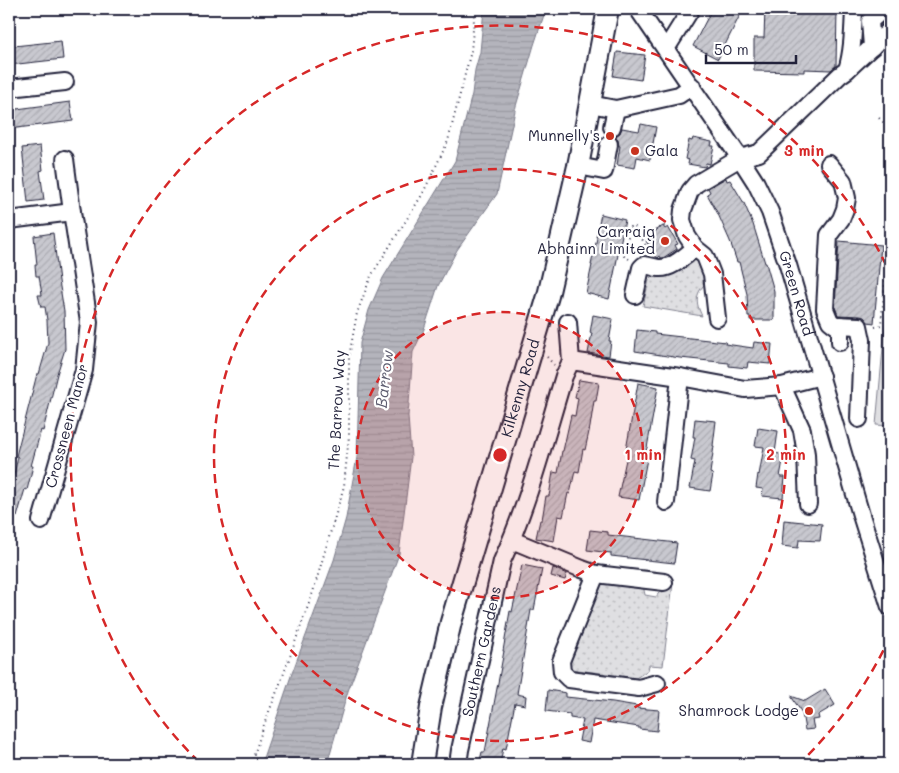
<svg xmlns="http://www.w3.org/2000/svg" width="899" height="773" font-family="Mali,sans-serif">
<style>
.grass{fill:url(#grass-dots);stroke:#80808e}
.pitch{fill:#dfdfe2;stroke:#80808e}
.water{fill:url(#water-rules);stroke:#7a7a88}
.building{fill:url(#building-hatch);stroke:#22223b}
.lines{fill:none;stroke-linecap:round;stroke-linejoin:round}
.minor-casing{stroke:#22223b;stroke-width:20}
.major-casing{stroke:#22223b;stroke-width:24}
.path{stroke:#22223b;stroke-width:2;stroke-dasharray:1 4;stroke-linecap:butt}
.minor{stroke:#fff;stroke-width:16}
.major{stroke:#fff;stroke-width:20}
.ring{fill:none;stroke:#d62828;stroke-width:2.5;stroke-dasharray:9 6}
.poi-dot{fill:#c8321e;stroke:#fff;stroke-width:2}
.labels{text-anchor:middle;stroke-width:4.5;stroke-linejoin:round;paint-order:stroke}
.poi-label{font-size:15px;fill:#22223b;stroke:#fff;text-anchor:end}
.street-label{font-size:15px;fill:#22223b;stroke:#fff}
.water-label{font-size:16px;font-style:italic;fill:#5c5c6f;stroke:#fff}
.centre{fill:#d62828;stroke:#fff;stroke-width:2.5}
.ring-label{font-size:15px;text-anchor:middle;font-weight:bold;fill:#d62828;stroke:#fff;stroke-width:4.5;stroke-linejoin:round;paint-order:stroke}
</style>
<defs>
<pattern id="grass-dots" width="8" height="8" patternUnits="userSpaceOnUse" patternTransform="scale(1.25)"><rect width="8" height="8" fill="#dfdfe2"/><path d="M2 2h.1M6 6h.1" fill="none" stroke="#bfbfc3" stroke-width="1.8" stroke-linecap="round"/></pattern>
<pattern id="water-rules" width="6" height="5" patternUnits="userSpaceOnUse" patternTransform="scale(1.25)"><rect width="6" height="5" fill="#b4b4bc"/><path d="M0 2.5h6" fill="none" stroke="#9a9aa2"/></pattern>
<pattern id="building-hatch" width="6" height="6" patternUnits="userSpaceOnUse" patternTransform="scale(1.25)"><rect width="6" height="6" fill="#c8c8cf"/><path d="M-1 1l2-2M0 6l6-6M5 7l2-2" fill="none" stroke="#acacb3"/></pattern>
</defs>
<rect width="100%" height="100%" fill="#fff"/>
<filter id="ink" filterUnits="userSpaceOnUse"><feTurbulence type="fractalNoise" baseFrequency=".02" numOctaves="2"/><feDisplacementMap in="SourceGraphic" scale="10" xChannelSelector="R" yChannelSelector="G"/><feConvolveMatrix kernelMatrix="1 2 1 2 8 2 1 2 1" color-interpolation-filters="sRGB"/></filter>
<g filter="url(#ink)">
<!-- grass -->
<path class="grass" d="M693 259H698L707 282C695 293 695 302 702 316L643 306 649 280 655 274Z
M604 578 643 585 645 595 656 597 663 587 673 583 663 666 649 665 648 670 636 678 571 669 567 665 597 587Z"/>
<!-- pitch -->
<path class="pitch" d="M890 271V426L876 425Z"/>
<!-- water -->
<path class="water" d="M484 9H546L534 45 516 106 497 194 457 250 438 286 424 329 413 352 408 416 411 457 399 554 348 691 327 764H261L291 676 334 560 346 518 357 457 360 343 369 310 383 278 455 161 472 94 475 70 480 52Z"/>
<!-- building -->
<path class="building" d="M712 9H743L718 59 693 46Z
M765 9H837L836 66 831 70 804 69V72L754 71V38H764Z
M61 41 63 59 9 65V49L14 48V46Z
M617 52 645 55 641 80 613 76Z
M70 102 73 121 9 129V110Z
M641 124 656 127 650 160 637 157 635 168 617 165 620 146H619L618 140 615 136 620 133 622 128 639 131Z
M693 138 712 142 711 146H714L710 164 706 163 705 167 688 164 689 160 685 159 689 140 692 141Z
M40 146 43 170 40 171 44 200 28 202 22 148Z
M726 178 727 181 730 180 744 203 753 224 765 263H766L774 291V320H750V316H748L747 294 739 262H737L730 241 718 214 707 194 710 192 708 188Z
M601 214 625 220 609 299 586 293 592 265H591L597 238 596 237Z
M663 226 665 229 668 227 678 244 675 245 677 249 663 258H661L660 256 658 258 656 257 646 241 649 239 647 236Z
M53 233 59 281 64 311 65 349 57 374 43 431 41 430 31 466H33L27 490 25 489 17 517 9 515V496L18 457 16 456 37 374H39L48 343 47 320 45 307H41L38 295H42L39 276H36L35 265H37L34 236Z
M839 241 881 245 874 323 868 322 864 317 860 316 838 315 835 307Z
M593 315 613 319 609 341H611L609 356 588 353 592 333H590Z
M637 330 655 332V334L726 342 725 344 753 348 754 342 772 344 770 364 748 362 747 368 729 366V363L680 358 635 351Z
M579 380 599 383 596 401H594L590 427 585 450 583 449 579 472 575 471 570 494 568 493 563 517 558 516 554 541 536 538 540 520H542L546 496H549L553 472 558 473 562 451H563L571 415 575 416 578 398 575 397Z
M638 383 658 387 645 459H647L639 500 618 497 628 450H626Z
M695 419 716 421 713 446H714L710 473 713 474 710 491 690 488 695 461 691 460 695 437H693Z
M758 428 778 431 775 453 784 455 780 477H785L783 498 762 496 763 489 756 488 758 474 759 475 764 447 755 446Z
M784 520 822 524 820 541 799 540 798 548 782 546Z
M590 530 608 532V535L677 543 674 563 611 556V553L587 550Z
M522 565 542 569 534 610H531L517 694 526 696 525 705 515 703 506 749 503 748 500 764H479L482 752H485L504 651H503L510 611 512 612Z
M553 568 567 574 565 580 551 576Z
M825 689 835 705 818 715 819 719 812 720 814 729 805 730 802 713 791 696 805 701Z
M548 690 566 693V697L613 702 637 706V708L659 710 657 731 639 729V727L593 720 589 743 579 741 583 720 570 718V714L546 711Z"/>
<g class="lines">
<!-- minor casing -->
<g class="minor-casing">
<g id="minor">
<path id="s1" d="M638 9 740 158 756 183 770 212 788 265 861 515 890 607"/>
<path d="M872 47 870 21 884 9"/>
<path d="M666 49 691 9"/>
<path d="M847 70C853 50 853 30 854 9"/>
<path d="M9 88 65 82"/>
<path d="M590 104 616 109 612 127"/>
<path d="M616 109 679 95 692 86"/>
<path d="M65 159 72 212"/>
<path d="M829 164 843 181 847 198 845 209 841 219 829 235 825 309 830 321 835 325 859 326 862 340 859 419"/>
<path d="M578 166 604 171 609 144"/>
<path d="M9 220 72 212 89 322 84 370 41 521"/>
<path d="M635 295 641 268 644 265C649 265 654 268 659 268 672 269 685 256 695 248"/>
<path d="M717 318 712 274 705 256 695 248 687 236 682 220 683 210 690 191 696 184 740 158 759 153 840 75 847 70 890 30"/>
<path d="M568 322 571 361 680 377 745 389 782 386 821 376"/>
<path d="M840 342V325"/>
<path d="M782 386 802 430 806 454 808 504"/>
<path d="M666 502 680 377"/>
<path d="M512 540 582 569 596 574 664 582"/>
<path d="M596 574 561 661 562 672 569 679 639 688 657 683"/>
<path id="s2" d="M458 764 460 750 502 561C529 502 545 438 564 376L571 361"/>
</g>
</g>
<!-- major casing -->
<g class="major-casing">
<g id="major">
<path id="s3" d="M422 764 431 707 451 622 548 296 578 166 608 9"/>
</g>
</g>
<!-- path -->
<path class="path" d="M879 118 890 129
M642 238 667 224
M629 259 624 256 630 227H635L649 251
M875 327 881 325 890 229
M547 357 554 365
M251 764 265 722 283 676 313 592 344 486 349 435V357L357 313 371 276 422 195 448 141 471 51 475 9"/>
<!-- minor -->
<use href="#minor" class="minor"/>
<!-- major -->
<use href="#major" class="major"/>
</g>
</g>
<!-- distance rings -->
<circle cx="500" cy="455" r="143" fill="#d62828" fill-opacity=".12"/>
<g class="ring">
<circle cx="500" cy="455" r="143"/>
<circle cx="500" cy="455" r="286"/>
<path d="M890 637A430 430 0 0 1 801 762M199 762A430 430 0 1 1 890 273"/>
</g>
<!-- markers -->
<g class="poi-dot">
<circle cx="610" cy="136" r="5"/>
<circle cx="635" cy="151" r="5"/>
<circle cx="665" cy="241" r="5"/>
<circle cx="809" cy="711" r="5"/>
</g>
<g class="labels">
<!-- poi labels -->
<g class="poi-label">
<text x="600" y="141">Munnelly's</text>
<text x="645" y="156" text-anchor="start">Gala</text>
<text x="655" y="237">Carraig<tspan x="655" dy="17">Abhainn Limited</tspan></text>
<text x="799" y="716">Shamrock Lodge</text>
</g>
<!-- street labels -->
<g class="street-label">
<text dy="5" stroke="none"><textPath href="#s1" startOffset="328">Green Road</textPath></text>
<text dy="5" stroke="none"><textPath href="#s3" startOffset="389">Kilkenny Road</textPath></text>
<text transform="translate(337 410) rotate(-87)" y="5">The Barrow Way</text>
<text transform="translate(67 426) rotate(-75)" y="5">Crossneen Manor</text>
<text dy="5" stroke="none"><textPath href="#s2" startOffset="115">Southern Gardens</textPath></text>
</g>
<!-- water labels -->
<g class="water-label">
<text transform="translate(384 379) rotate(-83)" y="6">Barrow</text>
</g>
</g>
<circle cx="500" cy="455" r="8" class="centre"/>
<g class="ring-label">
<text x="804" y="156">3 min</text>
<text x="643" y="460">1 min</text>
<text x="786" y="460">2 min</text>
</g>
<!-- margin -->
<rect width="899" height="773" fill="none" stroke="#fff" stroke-width="30"/>
<rect x="15" y="15" width="869" height="743" fill="none" stroke="#22223b" stroke-width="2" filter="url(#ink)"/>
<!-- scale -->
<path d="M706 55v8h90v-8" fill="none" stroke="#22223b" stroke-width="2.5"/>
<text x="714" y="55" font-size="15" fill="#22223b" stroke="#ffffff" stroke-width="4" paint-order="stroke">50 m</text>
</svg>
